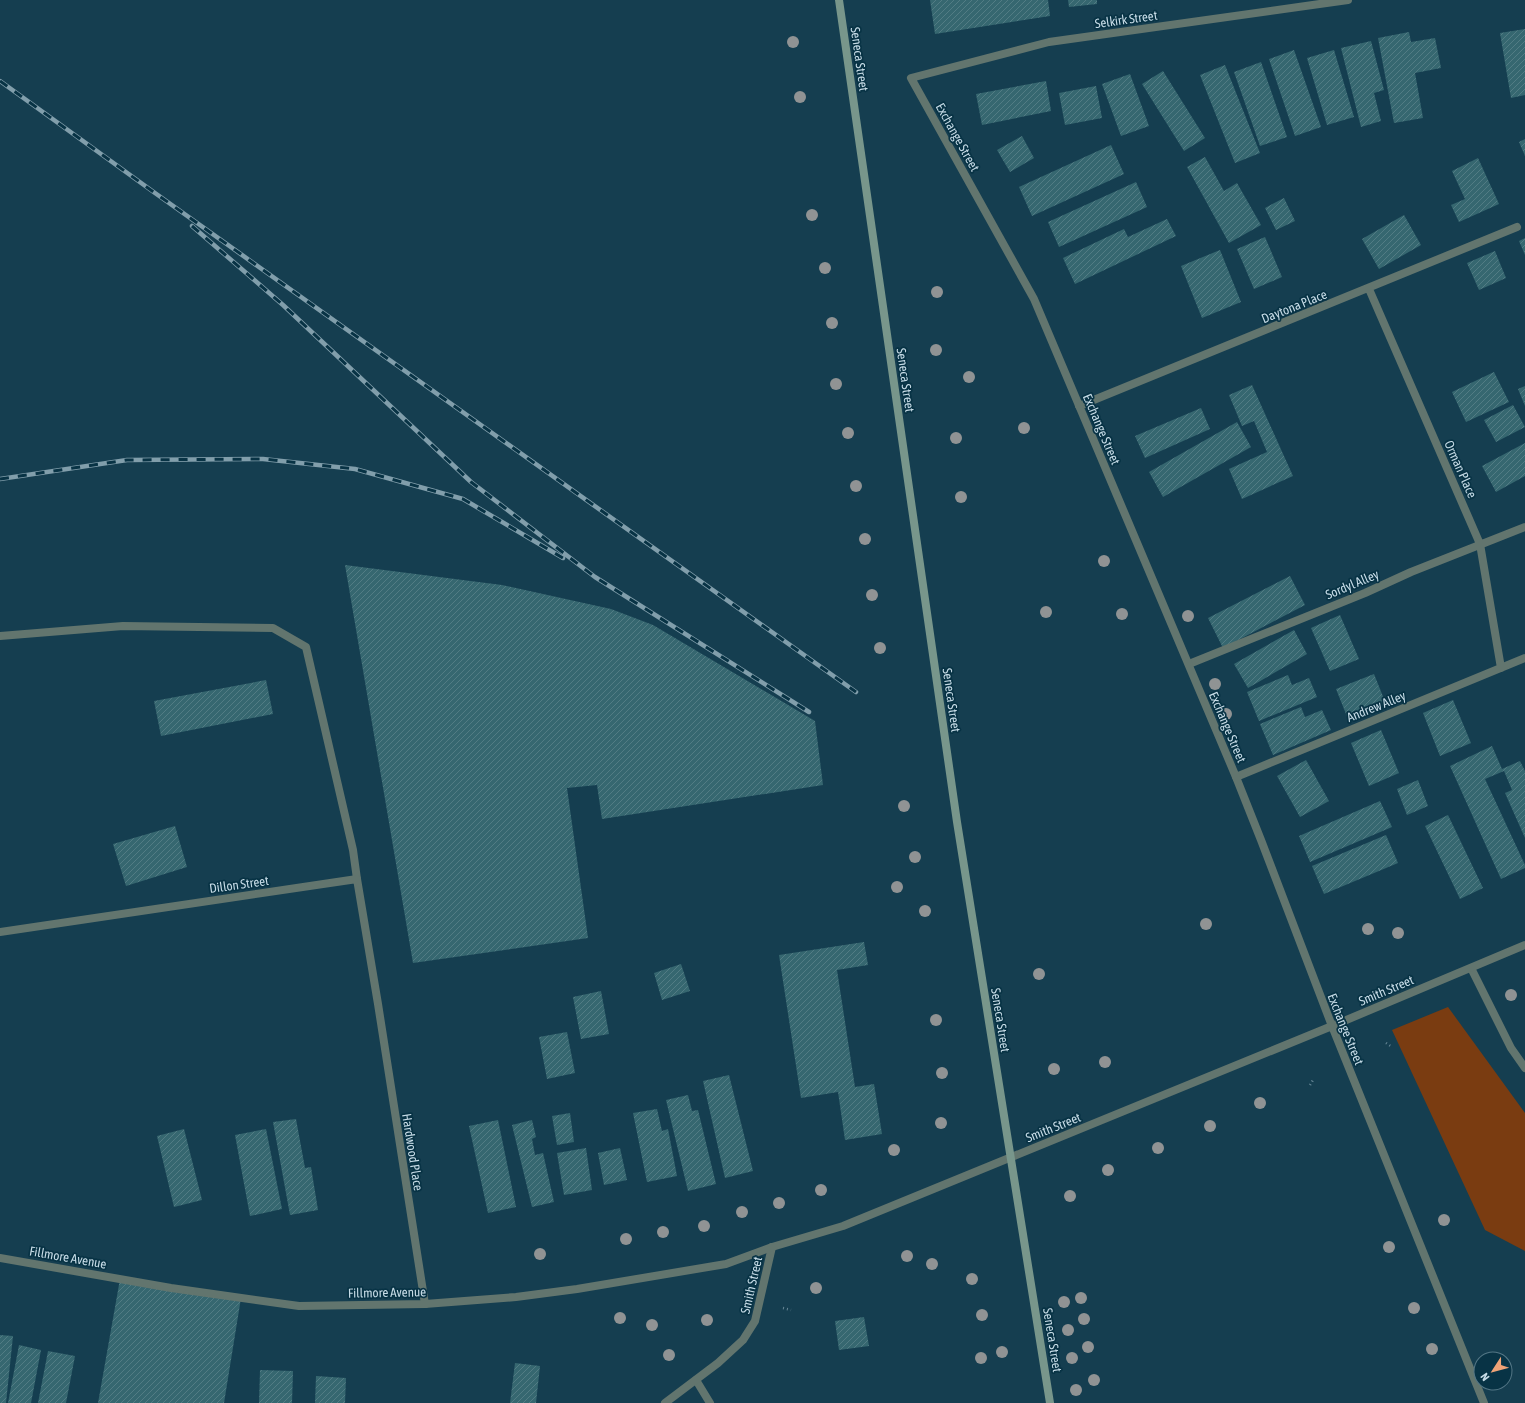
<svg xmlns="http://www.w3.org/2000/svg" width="1525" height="1403" font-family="'Asap Condensed',sans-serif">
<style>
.grass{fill:#7a3c11}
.building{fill:url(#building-hatch)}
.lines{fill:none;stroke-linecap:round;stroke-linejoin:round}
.path{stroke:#688897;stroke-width:2.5;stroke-dasharray:1 3;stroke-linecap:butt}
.service{stroke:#62756e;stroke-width:8}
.minor{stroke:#62756e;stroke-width:8}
.tertiary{stroke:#62756e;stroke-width:8}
.secondary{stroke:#78968b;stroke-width:8}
.rail-casing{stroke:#819eab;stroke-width:4.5}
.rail{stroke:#083345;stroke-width:3;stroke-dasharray:9;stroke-linecap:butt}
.tree{fill:#909394}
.labels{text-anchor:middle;stroke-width:3.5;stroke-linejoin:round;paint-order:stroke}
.street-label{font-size:13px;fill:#c7dce7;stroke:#083345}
</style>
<defs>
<pattern id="building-hatch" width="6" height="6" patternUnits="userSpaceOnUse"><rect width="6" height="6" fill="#366770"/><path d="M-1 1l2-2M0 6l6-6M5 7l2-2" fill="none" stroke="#527c84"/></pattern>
</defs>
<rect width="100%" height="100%" fill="#153e50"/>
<!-- grass -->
<path class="grass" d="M1448 1007 1525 1113V1251L1485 1230 1392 1030Z"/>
<!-- building -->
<path class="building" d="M930 0H1048L1050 16 935 34Z
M1068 0H1097V4L1069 7Z
M1525 29V95L1511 98 1500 33Z
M1409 32 1411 42 1435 38 1441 68 1415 73 1423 118 1394 123 1378 38Z
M1371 41 1384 90 1374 93 1381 121 1361 127 1341 48Z
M1294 50 1321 127 1295 136 1269 59Z
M1334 50 1354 117 1327 125 1307 58Z
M1261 62 1287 137 1260 146 1234 72Z
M1225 65 1260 153 1235 163 1200 75Z
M1163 71 1205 138 1184 151 1142 84Z
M1130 74 1149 126 1121 136 1102 84Z
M1046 81 1051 111 982 125 976 94Z
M1096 86 1102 118 1065 125 1059 93Z
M1022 136 1034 158 1010 172 997 150Z
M1525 139V156L1519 142Z
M1111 145 1124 174 1032 216 1019 187Z
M1205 157 1224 191 1237 183 1261 225 1229 243 1187 167Z
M1478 158 1499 204 1459 222 1451 205 1465 199 1452 171Z
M1136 182 1147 207 1059 247 1048 222Z
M1284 198 1295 221 1276 230 1265 208Z
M1404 215 1421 245 1379 269 1362 239Z
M1167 219 1176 236 1075 284 1063 258 1124 229 1128 237Z
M1265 237 1282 277 1254 289 1237 249Z
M1525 238V255L1519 241Z
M1220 250 1241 302 1202 318 1181 266Z
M1495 251 1506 278 1479 290 1467 263Z
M1494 372 1509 402 1466 422 1452 392Z
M1252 385 1293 476 1242 499 1229 469 1267 452 1254 421 1242 426 1229 395Z
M1525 386V406L1518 389Z
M1513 405 1525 427 1496 442 1484 420Z
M1201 408 1210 429 1145 458 1135 436Z
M1237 422 1251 447 1163 497 1149 472Z
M1525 443V476L1496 492 1482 466Z
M345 565 502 585 611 609 653 625 815 721 823 785 602 819 597 785 567 788 588 938 413 963Z
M1290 576 1305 605 1223 648 1208 618Z
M1340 615 1359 659 1330 671 1311 628Z
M1294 630 1307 654 1248 688 1234 664Z
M1374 674 1386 704 1348 719 1336 689Z
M1288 675 1292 685 1309 678 1317 697 1259 721 1247 692Z
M266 680 273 714 161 736 154 701Z
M1453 700 1471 743 1440 756 1423 713Z
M1301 707 1305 717 1322 710 1331 730 1273 755 1260 724Z
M1381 730 1399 773 1369 786 1351 743Z
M1492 746 1502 769 1520 761 1525 771V838L1505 793 1512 790 1504 771 1485 779 1525 865V868L1501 879 1450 766Z
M1306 760 1329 801 1300 817 1277 776Z
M1418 780 1428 806 1407 815 1397 789Z
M1380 801 1392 827 1310 862 1299 836Z
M1448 815 1483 888 1460 899 1425 826Z
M175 826 187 867 126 886 113 844Z
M1386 835 1398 863 1324 894 1312 866Z
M864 942 868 965 837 970 855 1087 874 1084 882 1134 845 1140 838 1092 801 1098 779 955Z
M681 964 690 991 662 1000 654 973Z
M601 991 609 1034 581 1039 573 997Z
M567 1032 575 1073 547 1079 539 1037Z
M729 1075 753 1171 725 1178 703 1081Z
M688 1095 692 1111 698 1110 716 1184 688 1191 666 1100Z
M657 1109 662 1131 668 1129 677 1176 647 1182 633 1113Z
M570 1113 574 1142 557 1145 552 1116Z
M296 1119 305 1168 311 1167 318 1210 290 1215 273 1122Z
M498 1120 516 1207 488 1213 469 1126Z
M532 1120 536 1137 532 1139 535 1155 543 1153 554 1202 532 1207 512 1125Z
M184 1129 202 1200 174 1207 157 1136Z
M266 1129 282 1209 250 1216 235 1135Z
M586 1148 592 1190 564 1195 557 1153Z
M620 1148 627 1180 604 1185 598 1153Z
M120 1279 241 1298 224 1403H98Z
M864 1317 869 1346 839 1350 835 1321Z
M0 1335 13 1336 6 1403H0Z
M19 1345 41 1350 31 1403H8Z
M48 1351 75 1356 66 1403H38Z
M515 1363 540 1366 536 1403H510Z
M260 1370 293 1371 292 1403H259Z
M316 1376 346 1378 345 1403H315Z"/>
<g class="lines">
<!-- path -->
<path class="path" d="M1386 1043 1392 1047
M1310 1085 1313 1080
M783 1308 791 1310"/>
<!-- service -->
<path class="service" d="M1369 289 1480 544 1501 668
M1079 406 1517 227
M0 636 123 626 273 628 306 647 353 850 357 879
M1189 664 1365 593 1411 572 1525 527
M1236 777 1525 658
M1471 968 1511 1048 1525 1068
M696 1380 710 1403"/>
<!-- minor -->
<path class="minor" d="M0 932 357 879 378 1004 425 1304
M1332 1026 1261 840 1236 777 1034 299 911 78 1049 42 1348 0
M665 1403 718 1363 743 1340 755 1321 772 1247"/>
<!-- tertiary -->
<path class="tertiary" d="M1332 1026 1484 1403
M0 1258 171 1288 299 1306 425 1304 516 1297 577 1289 726 1264 772 1247 843 1226 1332 1026 1525 945"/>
<!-- secondary -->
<path class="secondary" d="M839 0 957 822 1050 1403"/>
<!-- rail casing -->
<g class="rail-casing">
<path id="rail" d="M0 81 155 193 856 692
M192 226 283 305 471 482 595 577 809 712
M0 479 127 460 263 459 355 469 463 499 563 558"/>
</g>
<!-- rail -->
<use href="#rail" class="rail"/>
</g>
<!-- trees -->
<g class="tree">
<circle cx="793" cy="42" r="6"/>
<circle cx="800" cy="97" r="6"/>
<circle cx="812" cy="215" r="6"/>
<circle cx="825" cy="268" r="6"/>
<circle cx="937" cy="292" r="6"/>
<circle cx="832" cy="323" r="6"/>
<circle cx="936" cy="350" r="6"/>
<circle cx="969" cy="377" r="6"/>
<circle cx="836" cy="384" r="6"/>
<circle cx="1024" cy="428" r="6"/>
<circle cx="848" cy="433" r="6"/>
<circle cx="956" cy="438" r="6"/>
<circle cx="856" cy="486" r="6"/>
<circle cx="961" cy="497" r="6"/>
<circle cx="865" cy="539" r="6"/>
<circle cx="1104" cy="561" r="6"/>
<circle cx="872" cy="595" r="6"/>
<circle cx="1046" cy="612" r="6"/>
<circle cx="1122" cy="614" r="6"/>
<circle cx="1188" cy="616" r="6"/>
<circle cx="880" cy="648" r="6"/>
<circle cx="1215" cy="684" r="6"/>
<circle cx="1226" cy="714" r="6"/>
<circle cx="904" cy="806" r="6"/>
<circle cx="915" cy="857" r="6"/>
<circle cx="897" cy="887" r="6"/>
<circle cx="925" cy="911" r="6"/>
<circle cx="1206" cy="924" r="6"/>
<circle cx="1368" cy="929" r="6"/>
<circle cx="1398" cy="933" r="6"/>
<circle cx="1039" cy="974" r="6"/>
<circle cx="1511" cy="995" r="6"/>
<circle cx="936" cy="1020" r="6"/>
<circle cx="1105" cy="1062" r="6"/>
<circle cx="1054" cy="1069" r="6"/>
<circle cx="942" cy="1073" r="6"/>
<circle cx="1260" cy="1103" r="6"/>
<circle cx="941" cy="1123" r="6"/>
<circle cx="1210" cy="1126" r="6"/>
<circle cx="1158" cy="1148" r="6"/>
<circle cx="894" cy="1150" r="6"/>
<circle cx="1108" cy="1170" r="6"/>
<circle cx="821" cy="1190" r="6"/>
<circle cx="1070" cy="1196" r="6"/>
<circle cx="779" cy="1203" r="6"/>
<circle cx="742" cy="1212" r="6"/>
<circle cx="1444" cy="1220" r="6"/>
<circle cx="704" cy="1226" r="6"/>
<circle cx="663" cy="1232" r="6"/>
<circle cx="626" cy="1239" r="6"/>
<circle cx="1389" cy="1247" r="6"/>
<circle cx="540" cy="1254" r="6"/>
<circle cx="907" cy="1256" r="6"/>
<circle cx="932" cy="1264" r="6"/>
<circle cx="972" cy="1279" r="6"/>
<circle cx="816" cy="1288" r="6"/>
<circle cx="1081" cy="1298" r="6"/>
<circle cx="1064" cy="1302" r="6"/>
<circle cx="1414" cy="1308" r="6"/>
<circle cx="982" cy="1315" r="6"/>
<circle cx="620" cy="1318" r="6"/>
<circle cx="1084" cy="1319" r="6"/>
<circle cx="707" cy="1320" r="6"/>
<circle cx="652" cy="1325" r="6"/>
<circle cx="1068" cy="1330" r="6"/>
<circle cx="1088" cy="1347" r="6"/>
<circle cx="1432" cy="1349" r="6"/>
<circle cx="1002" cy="1352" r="6"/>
<circle cx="669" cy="1355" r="6"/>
<circle cx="981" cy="1358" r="6"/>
<circle cx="1072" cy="1358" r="6"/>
<circle cx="1094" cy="1380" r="6"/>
<circle cx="1076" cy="1390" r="6"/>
</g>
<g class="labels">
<!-- street labels -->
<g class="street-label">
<text transform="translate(1126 19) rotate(-8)" y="5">Selkirk Street</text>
<text transform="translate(860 59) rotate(82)" y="5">Seneca Street</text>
<text transform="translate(958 137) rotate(61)" y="5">Exchange Street</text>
<text transform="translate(1294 306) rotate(-22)" y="5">Daytona Place</text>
<text transform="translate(906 380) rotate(82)" y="5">Seneca Street</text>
<text transform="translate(1102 429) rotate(67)" y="5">Exchange Street</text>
<text transform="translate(1461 469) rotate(66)" y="5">Orman Place</text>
<text transform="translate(1352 584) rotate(-23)" y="5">Sordyl Alley</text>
<text transform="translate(952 700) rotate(82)" y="5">Seneca Street</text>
<text transform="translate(1376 706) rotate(-22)" y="5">Andrew Alley</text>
<text transform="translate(1228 727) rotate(67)" y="5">Exchange Street</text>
<text transform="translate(239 884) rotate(-8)" y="5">Dillon Street</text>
<text transform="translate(1386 990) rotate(-23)" y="5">Smith Street</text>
<text transform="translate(1001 1020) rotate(81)" y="5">Seneca Street</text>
<text transform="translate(1346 1029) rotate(68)" y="5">Exchange Street</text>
<text transform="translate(1053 1127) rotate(-22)" y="5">Smith Street</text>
<text transform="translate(413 1152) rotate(81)" y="5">Hardwood Place</text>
<text transform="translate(68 1257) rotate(10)" y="5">Fillmore Avenue</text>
<text transform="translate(751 1285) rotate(-77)" y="5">Smith Street</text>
<text transform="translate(387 1292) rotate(-1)" y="5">Fillmore Avenue</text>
<text transform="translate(1053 1340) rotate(81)" y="5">Seneca Street</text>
</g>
</g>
<!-- north arrow -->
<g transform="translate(1493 1371) rotate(234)"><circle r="19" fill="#083345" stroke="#547786"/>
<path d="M0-3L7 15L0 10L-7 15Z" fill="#efa377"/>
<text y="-6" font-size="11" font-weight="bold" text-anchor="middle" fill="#c7dce7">N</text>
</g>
</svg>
